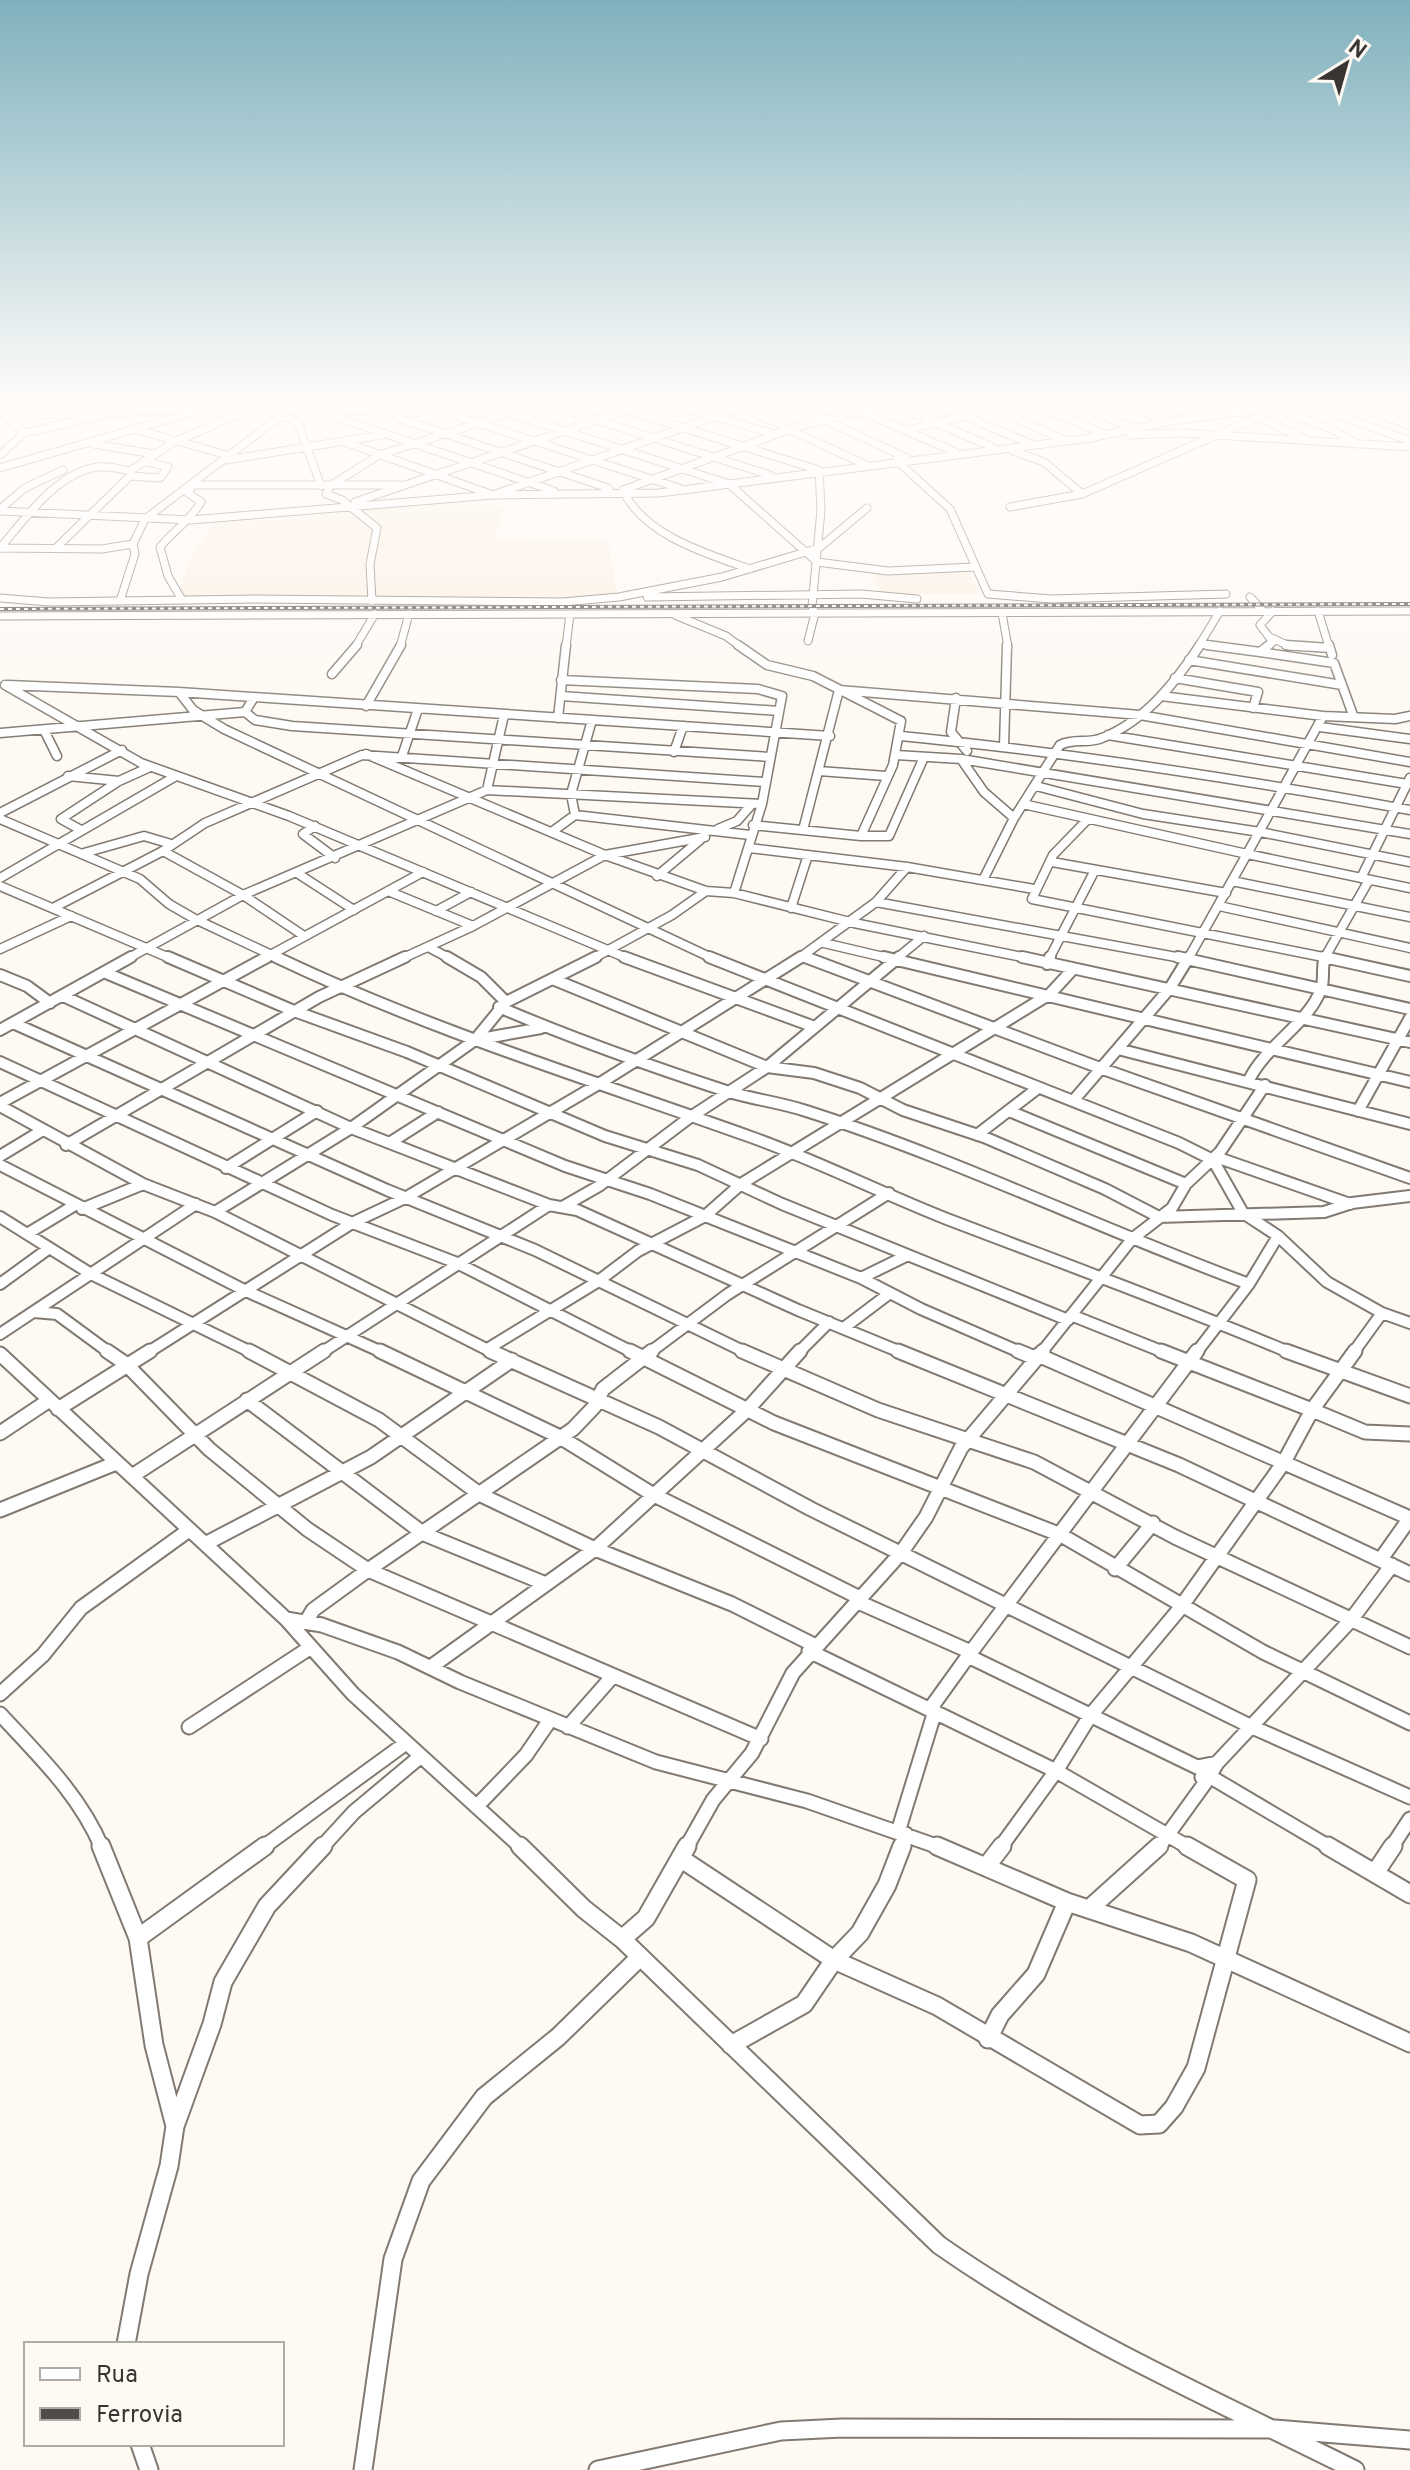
<svg xmlns="http://www.w3.org/2000/svg" width="1410" height="2470" font-family="Overpass,sans-serif">
<style>
.built{fill:#fcf0e2}
.lines{fill:none;stroke-linecap:round;stroke-linejoin:round}
.minor-far4-casing{stroke:#807a72;stroke-width:9}
.minor-far3-casing{stroke:#807a72;stroke-width:11}
.minor-far2-casing{stroke:#807a72;stroke-width:14}
.minor-far1-casing{stroke:#807a72;stroke-width:17}
.minor-casing{stroke:#807a72;stroke-width:21}
.minor-far4{stroke:#fff;stroke-width:7}
.minor-far3{stroke:#fff;stroke-width:8}
.minor-far2{stroke:#fff;stroke-width:10}
.minor-far1{stroke:#fff;stroke-width:13}
.minor{stroke:#fff;stroke-width:17}
.rail-casing{stroke:#504c49;stroke-width:4}
.rail{stroke:#fff9f3;stroke-width:2;stroke-dasharray:4;stroke-linecap:butt}
</style>
<rect width="100%" height="100%" fill="#fff9f3"/>
<!-- built -->
<path class="built" d="M422 501 505 506 495 539 608 542 618 601 459 604 177 602 188 563 214 523 288 519Z
M970 572 978 594 881 595 873 573Z"/>
<g class="lines">
<!-- minor-far4 casing -->
<g class="minor-far4-casing">
<path id="minor-far4" d="M145 398 158 409
M401 398 679 488
M463 398 729 484 817 562 888 571 974 567
M527 398 770 475
M587 398 819 470 821 510 812 606 815 613 808 641
M722 398 864 464
M777 398 907 458
M831 398 955 452
M879 398 992 447
M921 398 1031 444
M969 398 1065 440
M1062 398 1135 429
M1109 398 1167 422
M1148 398 1196 417
M1199 398 1242 413
M1247 398 1330 428 1357 444
M1291 398 1410 441
M1375 398 1410 411
M1339 399 1410 426
M657 400 774 434
M1021 400 1105 434
M433 408 465 398
M69 412 82 398
M0 414H109L199 407
M279 414 298 423 321 486
M336 417 554 491
M1258 417 1305 439
M398 418 608 488 611 493
M138 430 227 455
M907 430 1036 398
M24 433 101 416
M1130 435 1183 433 1410 447
M342 441 493 495 742 407 785 398
M94 444 153 454
M1013 451 1044 462 1082 494
M0 455 24 433 4 414 2 398
M226 460 382 435
M896 460 950 509 988 594 1051 599 1226 594
M0 468 215 406 284 398
M130 476 160 478 168 467 144 461
M355 502 662 398
M1010 507 1082 494 1260 416
M0 509 25 488 63 470
M0 511 191 520 493 495 659 493 1090 438 1171 421 1348 398
M57 547 130 476V471L174 442 253 408 417 413
M0 548 102 549 133 544 145 519 281 416
M0 548C25 519 57 472 98 467 108 466 120 469 130 471
M750 569C707 554 643 535 623 490L799 426 920 398
M647 597 861 594 917 599
M1250 597 1263 611
M0 598 49 602 256 599 563 602 619 597 722 577 819 548 867 508
M182 600 168 576 160 547C174 530 190 521 201 502L188 493 193 485H400
M120 601 135 554 133 544
M372 601 370 564 377 528 342 500 326 494 330 486 379 455 556 398
M1318 611 1329 647
M1002 613 1008 647
M675 615 726 636 741 647
M0 616 1410 611
M1272 638 1289 646 1306 647
M1201 644 1222 647
M355 647 375 614
M400 647 409 614
M566 647 570 614
M1198 647 1220 611
M1267 647 1273 642 1260 625 1273 611"/>
</g>
<!-- minor-far3 casing -->
<g class="minor-far3-casing">
<path id="minor-far3" d="M738 645 767 665 813 676 901 721 893 765 861 836 753 825
M1207 645 1260 652 1269 645
M1286 645 1330 648
M1329 645 1332 655
M1260 652 1334 663 1353 715
M1189 660 1342 685
M332 674 357 645
M1175 678 1258 692 1253 708
M561 680 758 689 782 696 762 804 734 893
M5 685 141 763 289 816 629 959
M8 685 179 692 830 736
M839 690 1140 715 1410 762
M179 692 193 710 224 729 714 959
M561 696 779 711
M1161 696 1323 716 1395 719 1410 716
M956 698 951 732 967 751
M253 699 245 712 255 720 292 726 770 757
M366 706 401 645
M1323 716 1247 854 1410 888
M558 718 566 645
M1320 727 1410 739
M44 730 57 756
M0 733 245 712
M1108 735 1407 784
M901 736C1072 753 1241 779 1410 810
M1004 746 1007 645
M674 752 683 726
M366 754 605 855 706 891 734 893 854 923 1032 959
M896 755 961 759 1410 834
M402 756 418 709
M961 759 984 792 1014 818
M819 771 886 776
M68 776 119 781 150 767
M1036 786 1143 814 1260 832 1410 862
M487 790 762 804
M1023 804 1247 854 1188 959
M0 813 122 750
M575 815 571 794 592 720
M0 819 140 879 169 904 195 919 280 959
M1087 820 1053 855 1032 899 1333 959
M315 826 303 834 335 858
M718 829 737 821 752 804
M81 830 61 819 119 781
M803 830 839 690
M553 831 575 815 750 835
M861 836H889L924 757
M749 848 907 867 1034 889
M163 851 243 895 304 936
M84 853 144 836 171 844
M1052 862 1226 893
M297 873 354 910
M657 876 700 840
M0 878 176 776
M1361 878 1410 778
M983 880 1014 818 1060 745C1074 738 1088 744 1102 738 1145 721 1176 682 1200 645
M1232 881 1410 917
M0 886 172 959
M388 891 473 926
M876 902 1187 959
M1219 906 1410 948
M53 908 163 851 205 823 362 755 765 782
M791 908 808 855
M436 911 471 892
M824 943 892 959
M428 947 451 959
M0 949 71 916
M802 956 811 959
M127 959 243 895 487 790 504 715
M263 959 423 872
M401 959 473 926 605 855 705 837
M592 959 672 915 706 891
M798 959 876 902 907 867
M896 959 924 936
M1049 959 1095 870
M1324 959 1369 880"/>
</g>
<!-- minor-far2 casing -->
<g class="minor-far2-casing">
<path id="minor-far2" d="M168 957 294 1011 407 1052 605 1136 698 1165 782 1204 1068 1320
M276 957C429 1030 592 1080 751 1137 818 1161 881 1193 947 1219 1062 1263 1177 1305 1291 1353
M447 957 481 977 506 1002 475 1040
M624 957 812 1026
M709 957 1179 1143 1213 1160 1243 1213 1278 1236 1327 1282 1382 1313 1410 1323
M805 957 1100 1068 1410 1178
M884 957 1410 1082
M1022 957 1410 1042
M1178 957 1410 1009
M1324 957 1410 976
M1047 964 1050 957
M106 973 565 1166 650 1194 861 1278 921 1309 1022 1353
M0 975 27 986 50 1003
M555 980 767 1067 814 1073 860 1088 903 1110 984 1137 1105 1189 1159 1217 1324 1212 1352 1203 1410 1196
M63 996 351 1128 549 1205 577 1210 798 1310 903 1353
M506 1002 596 957
M499 1007C573 1039 650 1066 726 1091 751 1099 778 1102 803 1110 955 1158 1099 1229 1249 1284L1278 1236
M13 1023 387 1190 535 1250 747 1353
M0 1030 131 957
M1118 1049 1410 1124
M0 1062 332 1215 457 1263 634 1353
M1249 1080C1266 1045 1309 1023 1321 989 1325 979 1321 968 1325 957
M1073 1101 1170 988 1189 957
M0 1103 267 957
M0 1106 143 1184 215 1212 494 1353
M1009 1111 1186 1184
M1358 1111 1410 1018
M977 1135 1038 1088
M391 1142 438 1112
M66 1145 319 997 405 957
M0 1156 43 1130
M1216 1157 1350 1204
M0 1165 246 1291 384 1353
M226 1168 317 1111
M564 1206 599 1186 689 1118 767 1067 899 957
M82 1209 143 1184
M215 1212 351 1128 475 1040 541 1028
M0 1217 91 1274 253 1353
M27 1234 75 1205
M861 1278 908 1255
M0 1284 48 1249
M34 1312 57 1314 110 1353
M1071 1315 1166 1353
M845 1327 890 1293
M0 1334 196 1204
M489 1348 597 1282 638 1251 705 1216 741 1184 1050 994 1073 969
M147 1353 352 1223 405 1198 597 1085 801 957
M321 1353 549 1205
M649 1353 728 1294 889 1193
M798 1353 829 1322
M1041 1353 1132 1239 1172 1208 1186 1184 1220 1152 1265 1085
M1196 1353 1249 1284
M1353 1353 1382 1313"/>
</g>
<!-- minor-far1 casing -->
<g class="minor-far1-casing">
<path id="minor-far1" d="M107 1351 126 1364 209 1449 307 1529 368 1570 761 1739
M249 1351 379 1420 481 1495 595 1549 732 1604 814 1645
M380 1351 560 1437 652 1494 858 1597
M490 1351 659 1427 811 1509 1250 1726 1410 1797
M630 1351 774 1423 1061 1535 1263 1652 1410 1723
M742 1351 878 1410 1034 1462 1175 1537 1410 1647
M898 1351 1179 1465 1410 1574
M1018 1351 1035 1358
M1161 1351 1312 1410 1284 1462 1178 1611 1090 1716 1056 1771 1190 1848
M1286 1351 1410 1396
M1355 1351 1312 1410 1365 1432 1410 1434
M0 1354 286 1619 322 1625 398 1652 460 1682 656 1762 807 1801 942 1848
M1038 1355 1410 1518
M247 1400 424 1534 546 1584
M58 1409 150 1351
M0 1433 48 1401
M132 1476 324 1351
M0 1510 116 1463
M205 1544 371 1457 512 1360
M1381 1559 1410 1518
M1115 1569 1153 1523
M856 1601 971 1652 930 1709
M286 1619 353 1694 522 1848
M306 1622 313 1610 368 1570 573 1429 594 1407 603 1389 652 1351
M809 1651 1056 1771 1000 1848
M971 1652 1197 1351
M968 1656 1197 1767 1217 1763
M432 1666 595 1549 747 1410 800 1351
M0 1694 43 1655 81 1608 189 1530
M0 1714C38 1755 80 1795 102 1848
M189 1727 308 1649
M568 1727 612 1677
M1209 1776 1331 1848
M1205 1783 1217 1763 1351 1620 1392 1565
M478 1805 526 1755 550 1720
M898 1832 935 1711
M262 1848 406 1743
M321 1848 354 1812 421 1756
M686 1848 713 1800 752 1753 793 1673 901 1553 926 1517 961 1448 1043 1351
M901 1848 906 1834
M1158 1848 1205 1783 1202 1777
M1391 1848 1410 1819"/>
</g>
<!-- minor casing -->
<g class="minor-casing">
<path id="minor" d="M101 1846 138 1938 154 2045 175 2126 169 2166 139 2274 126 2344
M520 1846 584 1909 622 1939 939 2245C1069 2336 1213 2399 1355 2470
M937 1846 1067 1902 1191 1943 1410 2043
M1328 1846 1410 1894
M680 1858 834 1960 937 2006 1140 2125 1159 2124 1174 2107 1196 2068 1247 1880 1187 1846
M986 1867 1002 1846
M1375 1873 1393 1846
M1089 1909 1159 1846
M138 1938 265 1846
M622 1939 646 1918 687 1846
M988 2039 1000 2015 1036 1974 1067 1902
M731 2045 804 2004 834 1960 860 1933 887 1885 902 1846
M175 2126 212 2024 223 1982 267 1906 323 1846
M140 2444 149 2470
M363 2470 393 2259 421 2181 484 2097 558 2037 639 1958
M598 2470 781 2431 842 2428 1275 2429 1410 2440"/>
</g>
<!-- minor-far4 -->
<use href="#minor-far4" class="minor-far4"/>
<!-- minor-far3 -->
<use href="#minor-far3" class="minor-far3"/>
<!-- minor-far2 -->
<use href="#minor-far2" class="minor-far2"/>
<!-- minor-far1 -->
<use href="#minor-far1" class="minor-far1"/>
<!-- minor -->
<use href="#minor" class="minor"/>
<!-- rail casing -->
<g class="rail-casing">
<path id="rail" d="M0 609 1410 604"/>
</g>
<!-- rail -->
<use href="#rail" class="rail"/>
</g>
<!-- sky -->
<linearGradient id="sky" x2="0" y2="1"><stop stop-color="#7fb1bd"/><stop offset="0.54" stop-color="#fffcfa"/><stop offset="1" stop-color="#fffcfa" stop-opacity="0"/></linearGradient>
<rect width="1410" height="743" fill="url(#sky)"/>
<!-- legend -->
<rect x="24" y="2342" width="260" height="104" fill="#fff9f3" stroke="#afaba6" stroke-width="2"/>
<rect x="40" y="2368" width="40" height="12" fill="#ffffff" stroke="#afaba6" stroke-width="2"/>
<text x="96" y="2382" font-size="24" fill="#383532">Rua</text>
<rect x="40" y="2408" width="40" height="12" fill="#504c49" stroke="#afaba6" stroke-width="2"/>
<text x="96" y="2422" font-size="24" fill="#383532">Ferrovia</text>
<!-- north arrow -->
<g transform="translate(1346 64) rotate(37)" stroke="#fff9f3" stroke-width="6" paint-order="stroke">
<path d="M0-6L14 30L0 20L-14 30Z" fill="#383532"/>
<text y="-12" font-size="22" font-weight="bold" text-anchor="middle" fill="#383532">N</text>
</g>
</svg>
